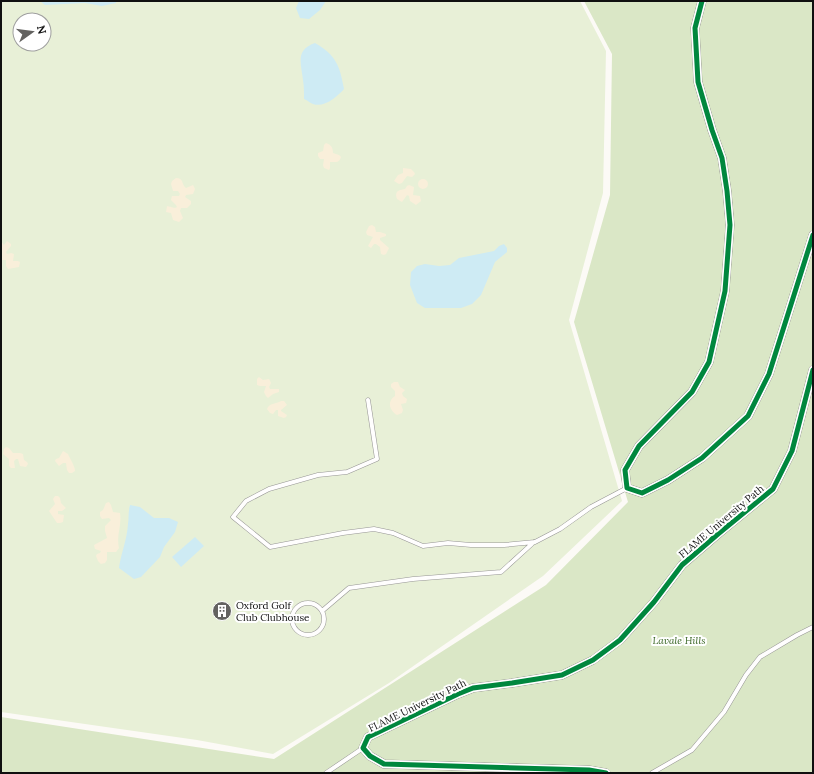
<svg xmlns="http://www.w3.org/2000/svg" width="814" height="774" font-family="Lora,serif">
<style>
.green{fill:#e8f0d7;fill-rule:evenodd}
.forest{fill:#dae7c6}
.sand{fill:#f9efda}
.water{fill:#ceebf4}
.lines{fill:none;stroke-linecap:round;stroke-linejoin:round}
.lane-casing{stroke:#969594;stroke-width:5}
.street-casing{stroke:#969594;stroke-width:9}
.lane{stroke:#fffefe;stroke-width:4}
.street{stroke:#fffefe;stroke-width:8}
.cycleway-casing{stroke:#fff;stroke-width:8}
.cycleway{stroke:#00873e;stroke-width:5}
.labels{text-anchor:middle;stroke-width:4;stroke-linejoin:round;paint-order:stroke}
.street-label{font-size:10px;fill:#101010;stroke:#fff}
.poi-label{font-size:10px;fill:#101010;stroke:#fff;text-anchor:start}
.park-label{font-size:10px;font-style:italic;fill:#386523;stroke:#fff}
</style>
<rect width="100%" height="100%" fill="#fcfaf6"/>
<!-- green -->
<path class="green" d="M1 1H580L606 51 603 193 569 320 622 501 543 576 389 683 273 754 197 740 1 712ZM20 20H44V44H20Z"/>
<!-- forest -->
<path class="forest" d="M584 1H813V773H1V717L274 759 546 585 628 502 574 322 610 195 612 54Z"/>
<!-- sand -->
<path class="sand" d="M326 143C331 145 333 147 333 153L339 155 341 157C339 163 336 162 330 162V168L329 170 324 168 323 165 324 159H320L318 156V153L323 151 324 145Z
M403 168 411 169 414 172 415 174 412 177 407 176 402 183 399 184 394 181 398 175 403 173Z
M176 178C184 178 181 184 186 188L193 185 195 189 193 194 186 195 185 197 191 201V204L187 208H181L180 211 183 218 179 222 173 220 171 213 166 212 167 206 175 208 177 207 176 205 171 200 172 196H179L180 194 178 191H173L171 184 172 181Z
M418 184a5 5 0 1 1 10 0a5 5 0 1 1-10 0Z
M409 185 414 187 413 195 420 196 421 201 416 205 410 201 409 196 407 195 402 202 397 199C394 191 399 190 405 189L407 186Z
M372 225 375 227 376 232H380L386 234V236L380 238V240L389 248 386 254 384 255 381 254 380 247 376 244H374L371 248 368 246 373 237 367 235 366 232 369 226Z
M1 241 4 245 7 241 11 244V246L6 252 7 254 11 253 14 254 13 261H18L20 262 19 267 8 269 6 266V260H1Z
M259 377 263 380 269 379 271 383 269 387 270 389H279V392L273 394 268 398 266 396 264 392 266 386H260L257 385V379Z
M394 382H398L400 387 405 390 402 393 403 396 407 399 406 403 401 404 403 410 402 413 397 415C389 410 387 401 395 396V391L391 387V384Z
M281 401H284L287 405 281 410V411L287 415 286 417 284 418 278 416V410H276L273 414 270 413 267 409C269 403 276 404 281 401Z
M6 447 9 448 13 453H20L23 454 24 460 27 462 28 464 26 467 20 466 18 459H16L14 461 15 468H11L9 466V459L3 454 4 449Z
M63 451 68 454C70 459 75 466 75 471L72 473H69L67 470 66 463H63L59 466 55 461 56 459 59 458Z
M55 496H58L60 498 61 503 66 508 62 511H58V514L64 515 63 522 60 523H57L49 511 55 504 53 499Z
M109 502 111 505 113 512 120 513C122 526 116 535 119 548L116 552H107V560L105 563 101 564 98 561 96 556 97 554 100 553 101 551 95 549 94 545 107 538 105 531V526L111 520 109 518 102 519 100 516V512L103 510 106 503Z"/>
<!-- water -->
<path class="water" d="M40 1H116V3L102 6 85 3 45 5Z
M299 1H326L320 10 309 19 300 18 296 8Z
M315 43C336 55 340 66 344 89 337 97 324 108 313 104 310 103 307 100 304 99 304 93 304 86 303 80 301 63 295 50 315 43Z
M504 244 507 248V252L495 262 481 295 472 304 461 308H425L417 303 410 285 411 272 417 266 425 264 439 266 450 265 459 258 494 251 499 246Z
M130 505 140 507 154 518H169L178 522 175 532 164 547 160 557 141 577 134 579 119 568C121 553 127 540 128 524 129 518 128 512 130 505Z
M195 537 204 546 181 567 172 557Z"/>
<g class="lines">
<!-- lane casing -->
<g class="lane-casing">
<path id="lane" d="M368 400 377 459 347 472 318 475 269 489 246 501 233 517 270 547 343 533 374 529 393 533 423 546 448 543 471 545H504L535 542 560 529 591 507 627 488
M292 619a16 16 0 1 1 32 0a16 16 0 1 1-32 0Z
M322 611 349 588 413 579 501 572 534 542
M326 773 363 748
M652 773 692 750 724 712 746 675 760 657 797 635 813 627"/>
</g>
<!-- street casing -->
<g class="street-casing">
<path id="street" d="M702 1 695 28 698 82 712 130 722 158 727 191 730 225 725 291 709 362 692 392 639 446 625 470 627 488 642 493 668 480 702 458 748 416 769 374 813 235
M606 773 589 770 384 764 370 756 363 748 368 737 458 694 473 688 512 683 562 675 593 660 620 640 654 602 682 565 718 534 773 489 792 451 813 370"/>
</g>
<!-- lane -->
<use href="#lane" class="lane"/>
<!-- street -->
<use href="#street" class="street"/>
<!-- cycleway casing -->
<g class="cycleway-casing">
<path id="cycleway" d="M702 1 695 28 698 82 712 130 722 158 727 191 730 225 725 291 709 362 692 392 639 446 625 470 627 488 642 493 668 480 702 458 748 416 769 374 813 235
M606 773 589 770 384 764 370 756 363 748 368 737 458 694 473 688 512 683 562 675 593 660 620 640 654 602 682 565 718 534 773 489 792 451 813 370"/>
</g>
<!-- cycleway -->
<use href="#cycleway" class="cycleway"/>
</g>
<!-- icons -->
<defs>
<g id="building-disc" transform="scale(1)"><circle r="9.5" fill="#636260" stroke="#fff"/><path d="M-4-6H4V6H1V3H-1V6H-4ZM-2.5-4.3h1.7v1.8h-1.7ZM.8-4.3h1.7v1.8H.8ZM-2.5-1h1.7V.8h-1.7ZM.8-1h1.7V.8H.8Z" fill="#fff"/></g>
</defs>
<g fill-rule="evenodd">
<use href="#building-disc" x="222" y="611"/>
</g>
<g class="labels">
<!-- street labels -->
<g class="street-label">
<text transform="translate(721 521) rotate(-40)" y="4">FLAME University Path</text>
<text transform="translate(417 705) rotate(-26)" y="4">FLAME University Path</text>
</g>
<!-- poi labels -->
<g class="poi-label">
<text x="236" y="609">Oxford Golf<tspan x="236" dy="12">Club Clubhouse</tspan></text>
</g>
<!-- park labels -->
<g class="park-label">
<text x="679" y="644">Lavale Hills</text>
</g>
</g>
<!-- border -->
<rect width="814" height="774" fill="none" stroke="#101010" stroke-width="4"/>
<!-- north arrow -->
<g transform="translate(32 32) rotate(76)"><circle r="19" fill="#ffffff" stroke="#9f9f9f"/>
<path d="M0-3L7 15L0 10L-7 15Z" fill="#636260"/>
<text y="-6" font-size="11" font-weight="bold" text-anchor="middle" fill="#101010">N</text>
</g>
</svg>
